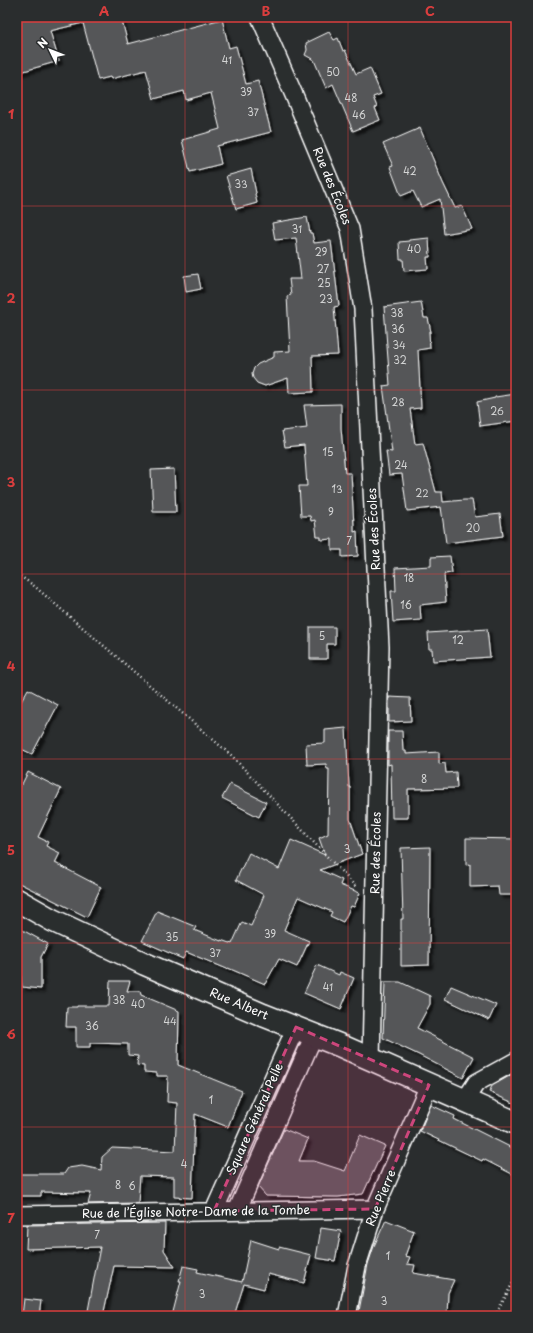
<svg xmlns="http://www.w3.org/2000/svg" width="533" height="1333" font-family="'Playpen Sans',sans-serif">
<style>
.building{fill:#555758;stroke:#fff;filter:url(#shadow)}
.lines{fill:none;stroke-linecap:round;stroke-linejoin:round}
.street-casing{stroke:#fff;stroke-width:20}
.secondary-casing{stroke:#fff;stroke-width:25}
.path{stroke:#fff;stroke-width:2.5;stroke-dasharray:1 3;stroke-linecap:butt}
.street{stroke:#2a2d2e;stroke-width:17}
.secondary{stroke:#2a2d2e;stroke-width:22}
.marked{fill:#ce467c;fill-opacity:0.2;stroke:#ce467c;stroke-width:3;stroke-dasharray:8 5;stroke-linejoin:round}
.grid{fill:none;stroke:#da3e3e;stroke-width:1;stroke-opacity:0.55}
.labels{text-anchor:middle;stroke-width:3;stroke-linejoin:round;paint-order:stroke}
.number-label{font-size:10px;fill:#d4d5d5}
.street-label{font-size:12px;fill:#fff;stroke:#2a2d2e}
.neatline{fill:none;stroke:#da3e3e;stroke-width:1.5}
.grid-label{font-size:13px;text-anchor:middle;font-weight:bold;fill:#da3e3e}
</style>
<defs>
<filter id="shadow"><feDropShadow dx="3.5" dy="3.5" stdDeviation="1" flood-color="#0009"/></filter>
</defs>
<rect width="100%" height="100%" fill="#2a2d2e"/>
<filter id="ink" filterUnits="userSpaceOnUse"><feTurbulence type="fractalNoise" baseFrequency=".025" numOctaves="2"/><feDisplacementMap in="SourceGraphic" scale="8" xChannelSelector="R" yChannelSelector="G"/><feConvolveMatrix kernelMatrix="1 2 1 2 8 2 1 2 1" color-interpolation-filters="sRGB"/></filter>
<g filter="url(#ink)">
<!-- building -->
<path class="building" d="M17 17H121L128 44 222 19 229 48 236 46 246 84 258 81 271 132 217 146 221 164 190 172 182 140 220 129 211 93 186 100 184 91 154 99 146 70 111 79 110 77 98 80 83 23 50 31 59 61 17 73Z
M329 32 334 40 338 38 343 51 345 50 356 74 370 68 381 94 373 97 377 107 375 108 380 120 353 131 333 84 326 88 314 60 305 55 307 50 306 43Z
M420 128 443 183 455 208 462 206 472 229 444 234 440 199 421 207 413 191 401 196 390 167 393 166 383 144Z
M251 169 256 193 255 194 257 203 236 209 226 176Z
M307 217 310 233H312L314 243 331 241 339 306 334 307 338 355 312 356 313 392 289 393 288 378 265 386 257 383 253 378 252 374 254 368 258 364 274 357V352L290 351 287 296 291 295 289 279H301L296 238 275 240 272 223Z
M429 238 430 257H427L428 269 404 271 403 259H400L399 242 409 241V240Z
M198 274 201 289 186 292 184 276Z
M421 302 424 318H428L431 332H429L430 348 418 350 421 408 410 409 415 444 423 443 436 492H442L443 502 464 500H472L475 517 500 514 503 536 446 543 441 507 407 511 402 474 389 475 386 451 392 452 383 386 390 385 384 307Z
M516 394V421L480 426 477 402 495 398V397Z
M341 404V428L345 473H351L354 526V532L357 531 358 556 342 557V550H332V539L321 540V537H317L315 520 311 521 310 516H301L299 486H307L304 445 285 447 282 431 307 428 304 405Z
M174 469 176 512H153L151 470Z
M450 556 452 573 444 574 446 602 420 605 421 620 393 622 391 591H396L395 568 431 566V557Z
M310 627H335V644H327V659H310Z
M487 629 490 657 433 661 432 649H429L428 633Z
M28 689 58 705 32 754 17 747V709Z
M389 697 410 698 411 721 389 722Z
M346 728 349 787H350V819L362 854 320 870 342 880 340 885 360 893 354 907 351 906 343 922 330 916 332 912 298 897 284 930 309 941 297 967 279 959 265 984 228 968 227 969 186 952 183 959 142 941 157 911 196 927 194 930 221 941V940L232 944 242 922 251 926 264 895 236 880 249 853 279 869 291 840 325 855 319 838 328 834 329 769H327L326 764 307 765 306 744 325 743V730Z
M388 731H402L403 751H406V754L439 752V764L445 763 446 773 456 772 457 788 408 789V818H392L391 764 388 765Z
M28 772 61 789 38 837 48 842 46 846 60 853 55 863 101 887 87 917 17 882V794Z
M230 784 266 802 259 817 222 798Z
M466 838 516 839V895H499L498 886 470 887V864L466 865Z
M430 847 429 965 401 966V919H403L401 848Z
M17 927 48 944 41 957V989L22 987 21 976H17Z
M317 965 339 975 340 972 354 978 341 1009 304 993Z
M110 981H130L127 991H140L141 995 179 1011 178 1065 242 1091 228 1127 195 1114 192 1198 174 1197V1177L140 1176 138 1203 88 1204 91 1193 41 1192V1196H17V1174H64L68 1168 82 1166 101 1170 102 1157 112 1148 175 1151 177 1103 167 1102 168 1076H157V1073L144 1072V1066L137 1065 138 1056 128 1055V1044L90 1043V1047H76V1027H66L67 1007H77V1006H109Z
M385 982H400L430 996V1004L417 1028 474 1057 463 1078 419 1055 383 1038Z
M451 986 496 1005 489 1020 445 999Z
M516 1072V1104L489 1092 492 1086Z
M431 1105 455 1116 454 1119 516 1150V1176L483 1159 482 1161 420 1131Z
M284 1129 308 1139 299 1161H314L345 1171 360 1135 385 1146 363 1194 338 1197 266 1196 258 1187Z
M386 1220 414 1231 405 1256 410 1257 407 1264 415 1265 413 1273 454 1280 448 1293 447 1316H358L368 1264 374 1246Z
M165 1223 164 1250 175 1267 114 1266 103 1316H87L100 1247 26 1249 27 1225Z
M321 1228 341 1231 335 1261 316 1258Z
M251 1240 279 1249V1247L311 1255 304 1283 268 1274 264 1289 244 1284 234 1316H172L181 1281H179L183 1266 198 1269 197 1272 242 1282Z
M24 1299 41 1301 39 1316H22Z"/>
<g class="lines">
<!-- street casing -->
<g class="street-casing">
<path id="street" d="M260 17 294 95 350 229 363 309 380 647 371 1060
M465 1100 476 1083 516 1061
M214 1211 296 1027
M237 1211 314 1035
M17 1215 375 1209
M347 1316 357 1266 375 1209 429 1085"/>
</g>
<!-- secondary casing -->
<g class="secondary-casing">
<path id="secondary" d="M17 900 52 920 145 964 263 1015 339 1045 516 1123"/>
</g>
<!-- path -->
<path class="path" d="M17 574 33 585 231 755 357 888
M495 1316 516 1277"/>
<!-- street -->
<use href="#street" class="street"/>
<!-- secondary -->
<use href="#secondary" class="secondary"/>
</g>
</g>
<!-- marked area -->
<path class="marked" d="M296 1027 429 1085 375 1209 214 1211Z"/>
<!-- grid -->
<path class="grid" d="M185 17V1316M348 17V1316M17 206H516M17 390H516M17 574H516M17 759H516M17 943H516M17 1127H516"/>
<g class="labels">
<!-- number labels -->
<g class="number-label">
<text x="227" y="64">41</text>
<text x="333" y="76">50</text>
<text x="246" y="96">39</text>
<text x="351" y="102">48</text>
<text x="253" y="116">37</text>
<text x="359" y="119">46</text>
<text x="410" y="175">42</text>
<text x="241" y="188">33</text>
<text x="297" y="233">31</text>
<text x="414" y="253">40</text>
<text x="321" y="256">29</text>
<text x="323" y="273">27</text>
<text x="324" y="287">25</text>
<text x="326" y="303">23</text>
<text x="397" y="317">38</text>
<text x="398" y="333">36</text>
<text x="399" y="349">34</text>
<text x="400" y="364">32</text>
<text x="398" y="406">28</text>
<text x="497" y="415">26</text>
<text x="328" y="456">15</text>
<text x="401" y="469">24</text>
<text x="337" y="493">13</text>
<text x="422" y="497">22</text>
<text x="331" y="516">9</text>
<text x="473" y="532">20</text>
<text x="349" y="545">7</text>
<text x="409" y="582">18</text>
<text x="406" y="609">16</text>
<text x="322" y="640">5</text>
<text x="458" y="644">12</text>
<text x="424" y="783">8</text>
<text x="347" y="853">3</text>
<text x="270" y="938">39</text>
<text x="172" y="941">35</text>
<text x="215" y="957">37</text>
<text x="328" y="991">41</text>
<text x="119" y="1004">38</text>
<text x="138" y="1008">40</text>
<text x="170" y="1025">44</text>
<text x="92" y="1030">36</text>
<text x="211" y="1104">1</text>
<text x="184" y="1168">4</text>
<text x="118" y="1189">8</text>
<text x="132" y="1190">6</text>
<text x="97" y="1239">7</text>
<text x="388" y="1260">1</text>
<text x="202" y="1298">3</text>
<text x="384" y="1305">3</text>
</g>
<!-- street labels -->
<g class="street-label">
<text transform="translate(332 186) rotate(68)" y="4">Rue des Écoles</text>
<text transform="translate(374 529) rotate(-93)" y="4">Rue des Écoles</text>
<text transform="translate(376 853) rotate(-89)" y="4">Rue des Écoles</text>
<text transform="translate(239 1004) rotate(23)" y="4">Rue Albert</text>
<text transform="translate(255 1119) rotate(-66)" y="4">Square Général Pelle</text>
<text transform="translate(381 1198) rotate(-68)" y="4">Rue Pierre</text>
<text transform="translate(196 1212) rotate(-1)" y="4">Rue de l’Église Notre-Dame de la Tombe</text>
</g>
</g>
<!-- margin -->
<rect width="533" height="1333" fill="none" stroke="#2a2d2e" stroke-width="44"/>
<!-- north arrow -->
<g transform="translate(50 50) rotate(313)" stroke="#2a2d2e" stroke-width="3" paint-order="stroke">
<path d="M0-3L7 15L0 10L-7 15Z" fill="#ffffff"/>
<text y="-6" font-size="11" font-weight="bold" text-anchor="middle" fill="#ffffff">N</text>
</g>
<rect x="22" y="22" width="489" height="1289" class="neatline"/>
<g class="grid-label">
<text x="104" y="16">A</text>
<text x="266" y="16">B</text>
<text x="430" y="16">C</text>
<text x="11" y="119">1</text>
<text x="11" y="303">2</text>
<text x="11" y="487">3</text>
<text x="11" y="671">4</text>
<text x="11" y="855">5</text>
<text x="11" y="1039">6</text>
<text x="11" y="1223">7</text>
</g>
</svg>
